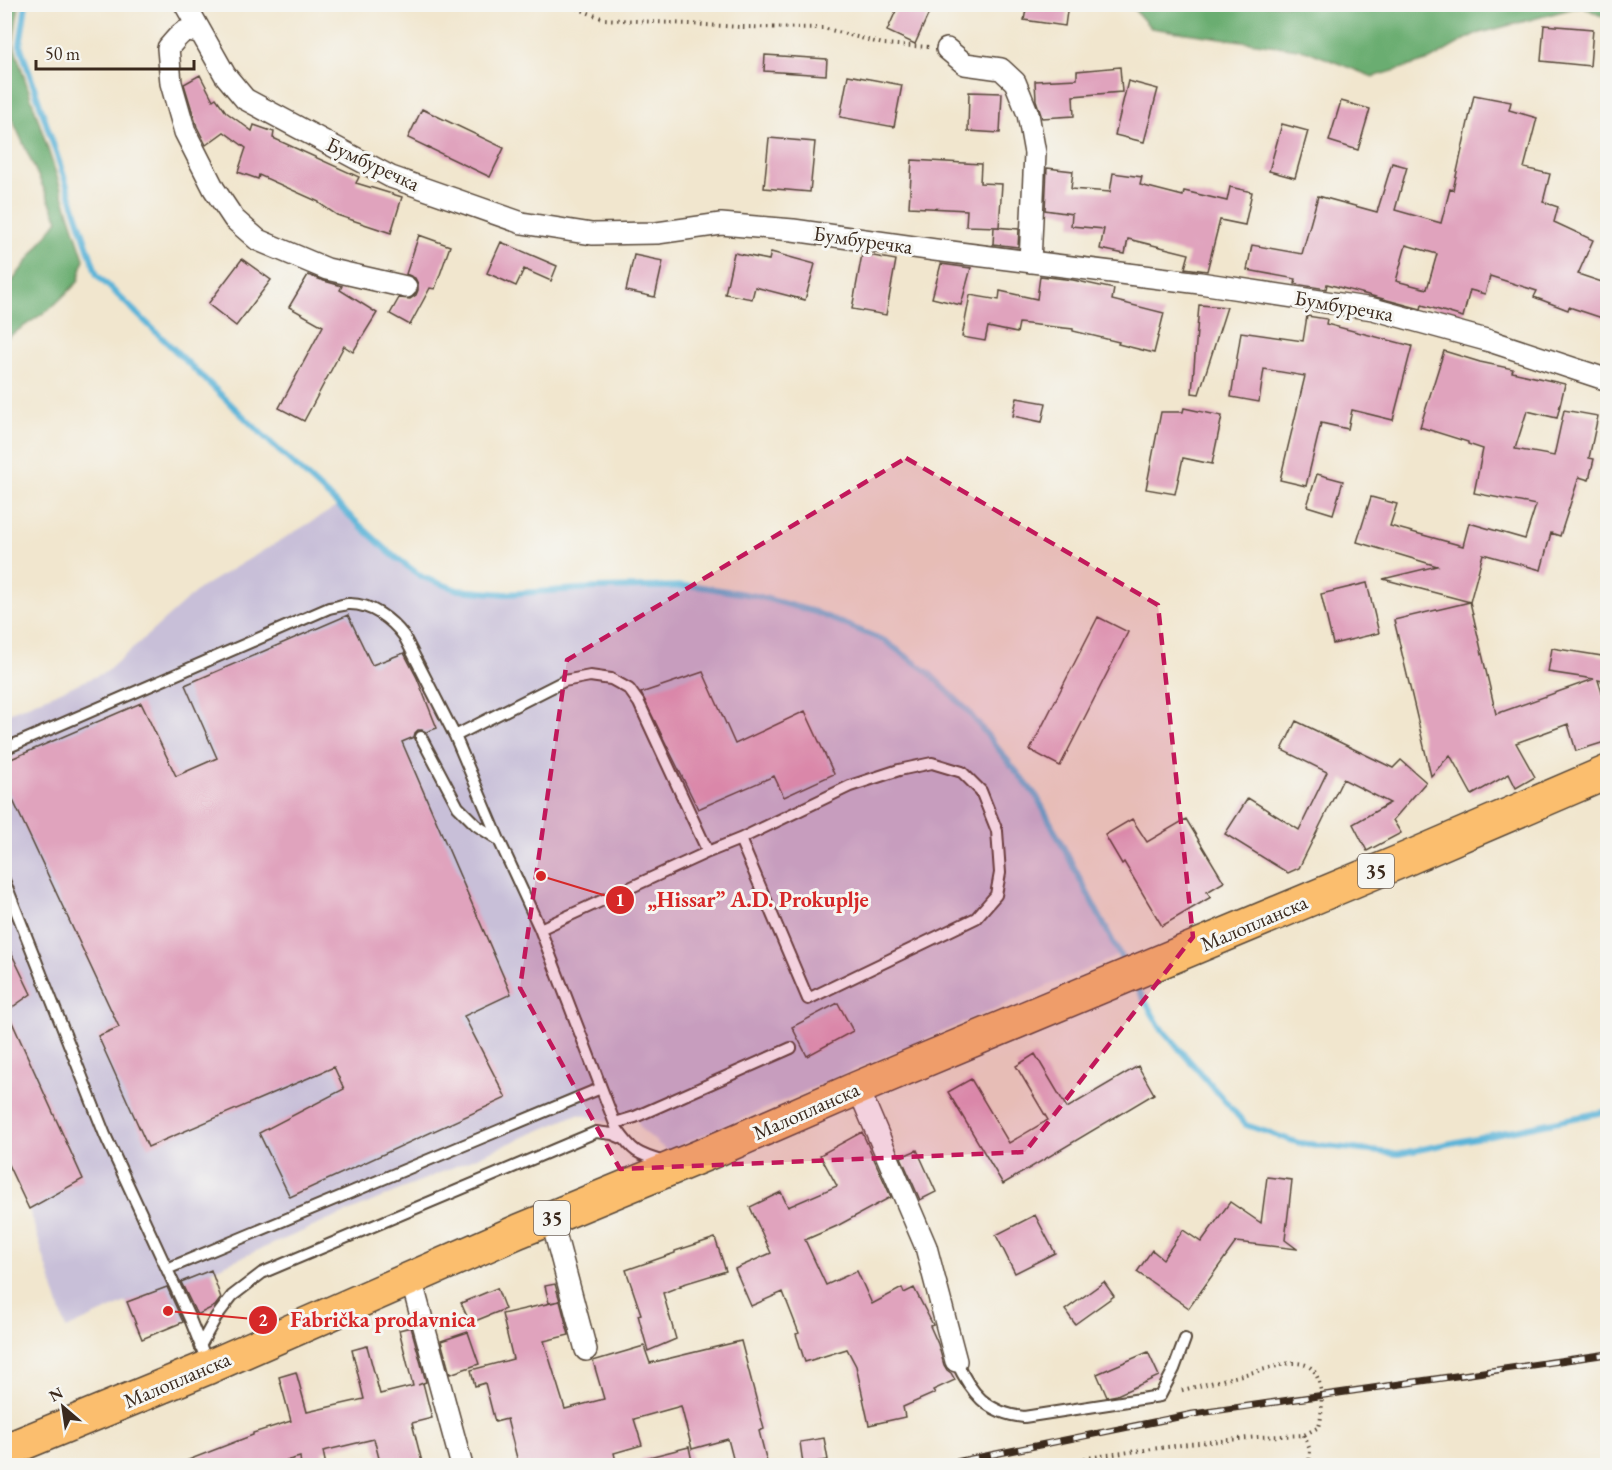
<svg xmlns="http://www.w3.org/2000/svg" width="1612" height="1470" font-family="'EB Garamond',serif">
<style>
.industrial{fill:#c8bfd8}
.forest{fill:#6bad71;stroke:#536c48;stroke-width:1.5}
.lines{fill:none;stroke-linecap:round;stroke-linejoin:round}
.stream{stroke:#5bb4d8;stroke-width:6}
.building{fill:#e0a3bd;fill-rule:evenodd}
.lane-casing{stroke:#564638;stroke-width:14}
.street-casing{stroke:#564638;stroke-width:24}
.primary-casing{stroke:#564638;stroke-width:36}
.path{stroke:#564638;stroke-width:4;stroke-dasharray:1.5 4.5;stroke-linecap:butt}
.lane{stroke:#fff;stroke-width:10}
.street{stroke:#fff;stroke-width:21}
.primary{stroke:#fbbe6e;stroke-width:33}
.rail-casing{stroke:#3b2a1e;stroke-width:7}
.rail{stroke:#f6f6f2;stroke-width:4.5;stroke-dasharray:14;stroke-linecap:butt}
.marked{fill:#c2185b;fill-opacity:0.2;stroke:#c2185b;stroke-width:4.5;stroke-dasharray:12 8;stroke-linejoin:round}
.labels{text-anchor:middle;stroke-width:6;stroke-linejoin:round;paint-order:stroke}
.shield{fill:#f6f6f2;stroke:#73675e;stroke-width:1.5}
.shield-label{font-size:20px;font-weight:bold;fill:#3b2a1e}
.street-label{font-size:21px;fill:#3b2a1e;stroke:#f6f6f2}
.leader{fill:none;stroke:#d62828;stroke-width:2}
.callout-dot{fill:#d62828;stroke:#f6f6f2;stroke-width:2}
.mark-label{font-size:18px;text-anchor:middle;font-weight:bold;fill:#fff}
.callout-label{font-size:22px;text-anchor:middle;font-weight:bold;fill:#d62828;stroke:#f6f6f2;stroke-width:6;stroke-linejoin:round;paint-order:stroke}
</style>
<rect width="100%" height="100%" fill="#f6f6f2"/>
<filter id="ink" filterUnits="userSpaceOnUse"><feTurbulence type="fractalNoise" baseFrequency=".0167" numOctaves="2"/><feDisplacementMap in="SourceGraphic" scale="12" xChannelSelector="R" yChannelSelector="G"/><feConvolveMatrix kernelMatrix="1 2 1 2 8 2 1 2 1" color-interpolation-filters="sRGB"/></filter>
<filter id="wash" filterUnits="userSpaceOnUse"><feTurbulence type="fractalNoise" baseFrequency=".008" numOctaves="4" result="noise"/><feDisplacementMap in="SourceGraphic" scale="24" xChannelSelector="R" yChannelSelector="G"/><feGaussianBlur stdDeviation="1.35" result="paint"/><feColorMatrix in="noise" values="0 0 0 0 0 0 0 0 0 0 0 0 0 0 0 0 0 1.4 0 .05"/><feComposite in="paint" operator="in"/></filter>
<g filter="url(#wash)">
<rect width="100%" height="100%" fill="#f1e6ce"/>
<!-- industrial -->
<path class="industrial" d="M338 506 390 553 422 577 458 590 506 594 594 588 696 586 757 596 815 612 885 641 929 673 967 710 1037 797 1119 955 667 1151 642 1130 635 1117 615 1123 578 1114 212 1270 222 1303 189 1319 142 1339 126 1302 66 1329 29 1209 5 1156 4 715 106 672 199 589Z"/>
<!-- forest -->
<path class="forest" d="M5 4 19 5 13 43 84 259 78 282 51 308 5 339V291L58 220 5 103Z
M1607 4V19L1582 6 1473 35 1430 60 1373 77 1305 50 1151 28 1130 5Z"/>
<g class="lines">
<!-- stream -->
<path class="stream" d="M26 4 20 45 97 275 272 444 390 553 422 577 458 590 506 594 594 588 696 586 757 596 815 612 885 641 929 673 967 710 1037 797 1125 965
M1134 982 1160 1027 1246 1125 1299 1143 1398 1154 1608 1111"/>
</g>
<g id="blocks">
<!-- building -->
<path class="building" d="M899 4H933L915 44 887 31Z
M1027 4H1068L1065 26 1024 20Z
M1544 25 1593 29 1590 66 1541 61Z
M765 55 827 59 826 75 764 71Z
M1120 67 1122 92 1073 96 1074 116 1042 118 1036 100 1035 81 1077 79V71Z
M200 75 213 100 216 98 226 112 252 131 254 125 274 132 273 138 359 177 356 183 402 197 391 233 337 215 319 203V202L259 175 258 179 238 172 246 148 224 132 206 145 197 127 184 84Z
M848 75 902 85 894 127 840 117Z
M1128 81 1158 89 1144 142 1115 135Z
M969 92 1002 93 1000 133 968 131Z
M1474 95 1511 102 1509 110 1537 118 1524 168 1550 174 1543 202 1558 207 1554 222 1593 240 1578 274 1608 284V320L1569 307 1568 310 1534 297 1537 291 1490 276 1485 294 1470 290 1463 317 1422 305 1421 309 1327 284 1326 289 1295 284 1296 279 1247 270 1252 245 1302 254 1318 196 1377 212 1392 163 1407 167 1395 210 1441 223 1450 189 1453 190ZM1406 245 1437 254 1427 289 1396 281Z
M1341 101 1370 109 1358 150 1329 141Z
M422 109 504 148 490 177 408 138Z
M1282 124 1308 131 1295 178 1269 171Z
M769 138 815 142 810 192 764 188Z
M912 160 981 164 980 183 1002 184 999 227 966 226 967 210 909 207Z
M1047 168 1073 171 1071 189 1110 192 1113 173 1142 177 1140 185 1183 196 1184 191 1227 201 1230 187 1252 192 1245 225 1220 220 1207 271 1185 268 1189 254 1128 239 1125 254 1100 249 1104 229 1071 226 1072 214 1045 210Z
M994 227 1019 229 1018 247 993 244Z
M419 235 450 246 435 289 430 288 410 325 390 314 399 298 410 299 416 295 418 290V284L415 278 406 274Z
M501 242 557 266 551 281 524 269 516 286 487 273Z
M771 252 815 264 805 300 755 287 752 299 725 294 734 253 769 260Z
M862 254 896 260 886 315 852 309Z
M634 255 663 261 655 297 626 291Z
M242 259 271 280 236 326 208 304Z
M941 264 971 268 961 305 932 298Z
M308 275 324 281 342 286 340 290 377 313 353 352 344 346 304 421 279 408 323 326 289 307Z
M1040 276 1073 280 1114 289 1112 300 1164 313 1154 353 1118 344 1119 342 1073 331V329L1019 323 1017 333 988 327 985 341 962 337 970 295 999 300 1000 291 1037 299Z
M1199 305 1227 307 1199 394 1192 393Z
M1307 316 1327 319 1326 324 1412 346 1393 420 1352 410 1348 429 1321 423 1306 486 1280 480 1305 376 1264 369 1259 402 1231 397 1241 332 1303 341Z
M1444 351 1480 362 1513 369 1512 372 1565 384 1557 418 1527 411 1515 449 1554 456 1564 410 1598 416 1589 458 1594 459 1589 480 1579 477 1560 536 1551 533 1541 570 1483 554 1470 602 1496 714 1594 679 1548 672 1552 648 1608 657V682L1598 680 1608 712V741L1576 751 1568 724 1516 743 1535 777 1516 788 1509 774 1472 795 1450 755 1431 776 1394 620 1470 602 1383 579 1437 566 1357 542 1371 497 1397 504 1390 526 1463 546 1469 523 1525 539 1536 505 1474 493 1483 449 1468 444V442L1420 427Z
M1017 398 1046 403 1042 422 1013 416Z
M1184 408 1222 416 1212 464 1183 458 1175 494 1146 489 1161 412H1183Z
M1317 474 1343 481 1333 514 1307 506Z
M1367 583 1379 633 1333 644 1321 594Z
M348 615 372 665 404 653 417 678 437 728 426 732 422 730H418L415 733 414 737 402 742 511 994 464 1016 506 1098 290 1197 259 1133 344 1089 334 1067 148 1147 98 1036 119 1027 4 781V762L141 703 176 776 217 758 185 685Z
M1098 617 1128 632 1060 766 1030 750Z
M703 672 735 744 805 711 834 774 784 797 774 776 698 809 641 693Z
M1296 721 1393 768 1401 760 1426 782 1393 820 1401 833 1367 851 1353 824 1390 803 1343 779 1299 868 1288 873 1225 834 1248 798 1299 830 1327 772 1282 750Z
M1132 819 1147 842 1186 819 1224 882 1207 892 1211 897 1162 926 1124 862 1122 864 1105 835Z
M4 938 31 994 7 1011 83 1179 29 1209 4 1156Z
M838 1003 853 1031 807 1056 792 1027Z
M1035 1054 1067 1108 1138 1066 1154 1094 1003 1184 948 1092 971 1079 1009 1143 1048 1120 1016 1066Z
M862 1132 891 1197 837 1226 805 1240 826 1285 857 1271 872 1304 902 1288 904 1293 914 1288 933 1325 930 1326 938 1344 944 1365 947 1370 951 1373 955 1380 933 1390 935 1393 903 1407 905 1417 869 1425 856 1366 847 1349 805 1362 796 1334 799 1333 783 1292 751 1306 735 1269 771 1253 750 1207 781 1192 788 1207 837 1186 820 1155Z
M917 1150 936 1192 920 1200 901 1157Z
M1267 1177 1292 1180 1285 1240 1297 1249 1236 1242 1189 1308 1137 1272 1152 1250 1163 1259 1183 1230 1201 1242 1230 1202 1261 1223Z
M1035 1215 1055 1253 1015 1273 996 1235Z
M715 1238 726 1271 680 1285 681 1286 663 1293 676 1339 648 1351 638 1315 641 1314 626 1270 675 1253V1251Z
M211 1270 221 1298 215 1306 197 1315 181 1282Z
M1104 1282 1114 1296 1075 1324 1065 1310Z
M555 1284 560 1301 549 1303 545 1286Z
M167 1287 183 1322 142 1339 127 1302Z
M497 1288 505 1309 470 1323 461 1303Z
M560 1301 569 1335 544 1341 565 1409 604 1399 593 1361 644 1346 650 1363 741 1341 764 1429 759 1431 768 1466H735L728 1439 692 1449 681 1406 634 1419 642 1445 614 1453 617 1466H519L507 1419 495 1422 485 1383 475 1386 471 1370 513 1359 502 1314Z
M411 1327 426 1382 418 1385 423 1383 432 1418 412 1423 423 1466H381L374 1439 323 1451 326 1466H301L300 1457 267 1466H178V1464L253 1435V1433L291 1421 279 1377 296 1372 307 1412 364 1399 352 1350 367 1346 380 1394 413 1386 399 1330Z
M468 1332 479 1364 450 1374 441 1341Z
M1148 1352 1159 1376 1117 1395 1107 1397 1097 1374Z
M824 1438 828 1460 803 1464 800 1442Z
M689 1447 693 1466H641V1459Z"/>
</g>
</g>
<g filter="url(#ink)">
<use href="#blocks" fill-opacity="0" stroke="#564638" stroke-width="1.5"/>
<g class="lines">
<!-- lane casing -->
<g class="lane-casing">
<path id="lane" d="M455 736 564 681 590 676 611 679 629 689 639 703 708 852
M421 737 458 807 476 825 499 840
M4 749 329 608C335 607 342 605 348 604 371 603 392 620 404 636L455 736 499 840 540 929 617 1129C633 1152 637 1154 664 1162
M4 880 105 1135 190 1319 208 1364
M540 929 708 852 740 839 850 786 899 770 932 763 962 772 981 791 997 831 1000 873 996 895 976 918 808 999 740 839
M615 1123 635 1117 791 1048
M167 1269 601 1088
M200 1346 216 1317 232 1296 262 1273 596 1132 612 1134 624 1139
M956 1361C971 1393 986 1413 1024 1417L1160 1396 1174 1369 1185 1339"/>
</g>
<!-- street casing -->
<g class="street-casing">
<path id="street" d="M185 4 225 75 245 99 391 177 522 223 592 234 657 233 721 224 793 230 935 250 1200 283 1373 309 1490 341 1608 380
M202 34C183 25 180 35 168 48L171 83 185 132 214 189 234 219 258 240 327 269 406 287
M947 49 965 64 1001 69 1015 82 1028 114 1035 153 1030 262
M858 1088 926 1247 956 1361
M551 1218 586 1350
M411 1279 462 1466"/>
</g>
<!-- primary casing -->
<g class="primary-casing">
<path id="primary" d="M4 1451 209 1367 519 1231 718 1149 858 1088 1399 862 1608 772"/>
</g>
<!-- path -->
<path class="path" d="M566 4 604 19 740 27 823 28 883 44 929 47
M1304 1435 1310 1450 1309 1466
M1049 1466 1086 1458 1189 1444 1258 1437 1304 1435 1319 1427C1323 1413 1324 1378 1311 1368 1305 1363 1297 1363 1289 1363L1179 1391"/>
<!-- lane -->
<use href="#lane" class="lane"/>
<!-- street -->
<use href="#street" class="street"/>
<!-- primary -->
<use href="#primary" class="primary"/>
<!-- rail casing -->
<g class="rail-casing">
<path id="rail" d="M936 1466 1193 1414 1608 1354"/>
</g>
<!-- rail -->
<use href="#rail" class="rail"/>
</g>
</g>
<!-- marked area -->
<path class="marked" d="M906 458 1158 605 1193 937 1025 1152 620 1169 520 988 567 660Z"/>
<g class="labels">
<!-- shield labels -->
<g class="shield">
<rect x="1358" y="854" width="36" height="34" rx="4.5"/>
<rect x="534" y="1201" width="36" height="34" rx="4.5"/>
</g>
<g class="shield-label">
<text x="1376" y="878">35</text>
<text x="552" y="1225">35</text>
</g>
<!-- street labels -->
<g class="street-label">
<text transform="translate(373 164) rotate(25)" y="7">Бумбуречка</text>
<text transform="translate(863 240) rotate(8)" y="7">Бумбуречка</text>
<text transform="translate(1344 306) rotate(10)" y="7">Бумбуречка</text>
<text transform="translate(1254 923) rotate(-23)" y="7">Малопланска</text>
<text transform="translate(806 1111) rotate(-24)" y="7">Малопланска</text>
<text transform="translate(177 1380) rotate(-23)" y="7">Малопланска</text>
</g>
</g>
<!-- callouts -->
<path class="leader" d="M541 876L620 900M168 1311L263 1320"/>
<g class="callout-dot">
<circle cx="541" cy="876" r="6"/>
<circle cx="168" cy="1311" r="6"/>
<circle cx="620" cy="900" r="15"/>
<circle cx="263" cy="1320" r="15"/>
</g>
<g class="mark-label">
<text x="620" y="906">1</text>
<text x="263" y="1326">2</text>
</g>
<g class="callout-label">
<text x="758" y="907">„Hissar” A.D. Prokuplje</text>
<text x="383" y="1327">Fabrička prodavnica</text>
</g>
<!-- margin -->
<rect width="1612" height="1470" fill="none" stroke="#f6f6f2" stroke-width="24"/>
<!-- north arrow -->
<g transform="translate(63 1407) rotate(331)" stroke="#f6f6f2" stroke-width="4.5" paint-order="stroke">
<path d="M0-4.5L10 22L0 15L-10 22Z" fill="#3b2a1e"/>
<text y="-9" font-size="16" font-weight="bold" text-anchor="middle" fill="#3b2a1e">N</text>
</g>
<!-- scale -->
<path d="M36 60v9h158v-9" fill="none" stroke="#3b2a1e" stroke-width="3"/>
<text x="45" y="60" font-size="18" fill="#3b2a1e" stroke="#f6f6f2" stroke-width="4.5" paint-order="stroke">50 m</text>
</svg>
